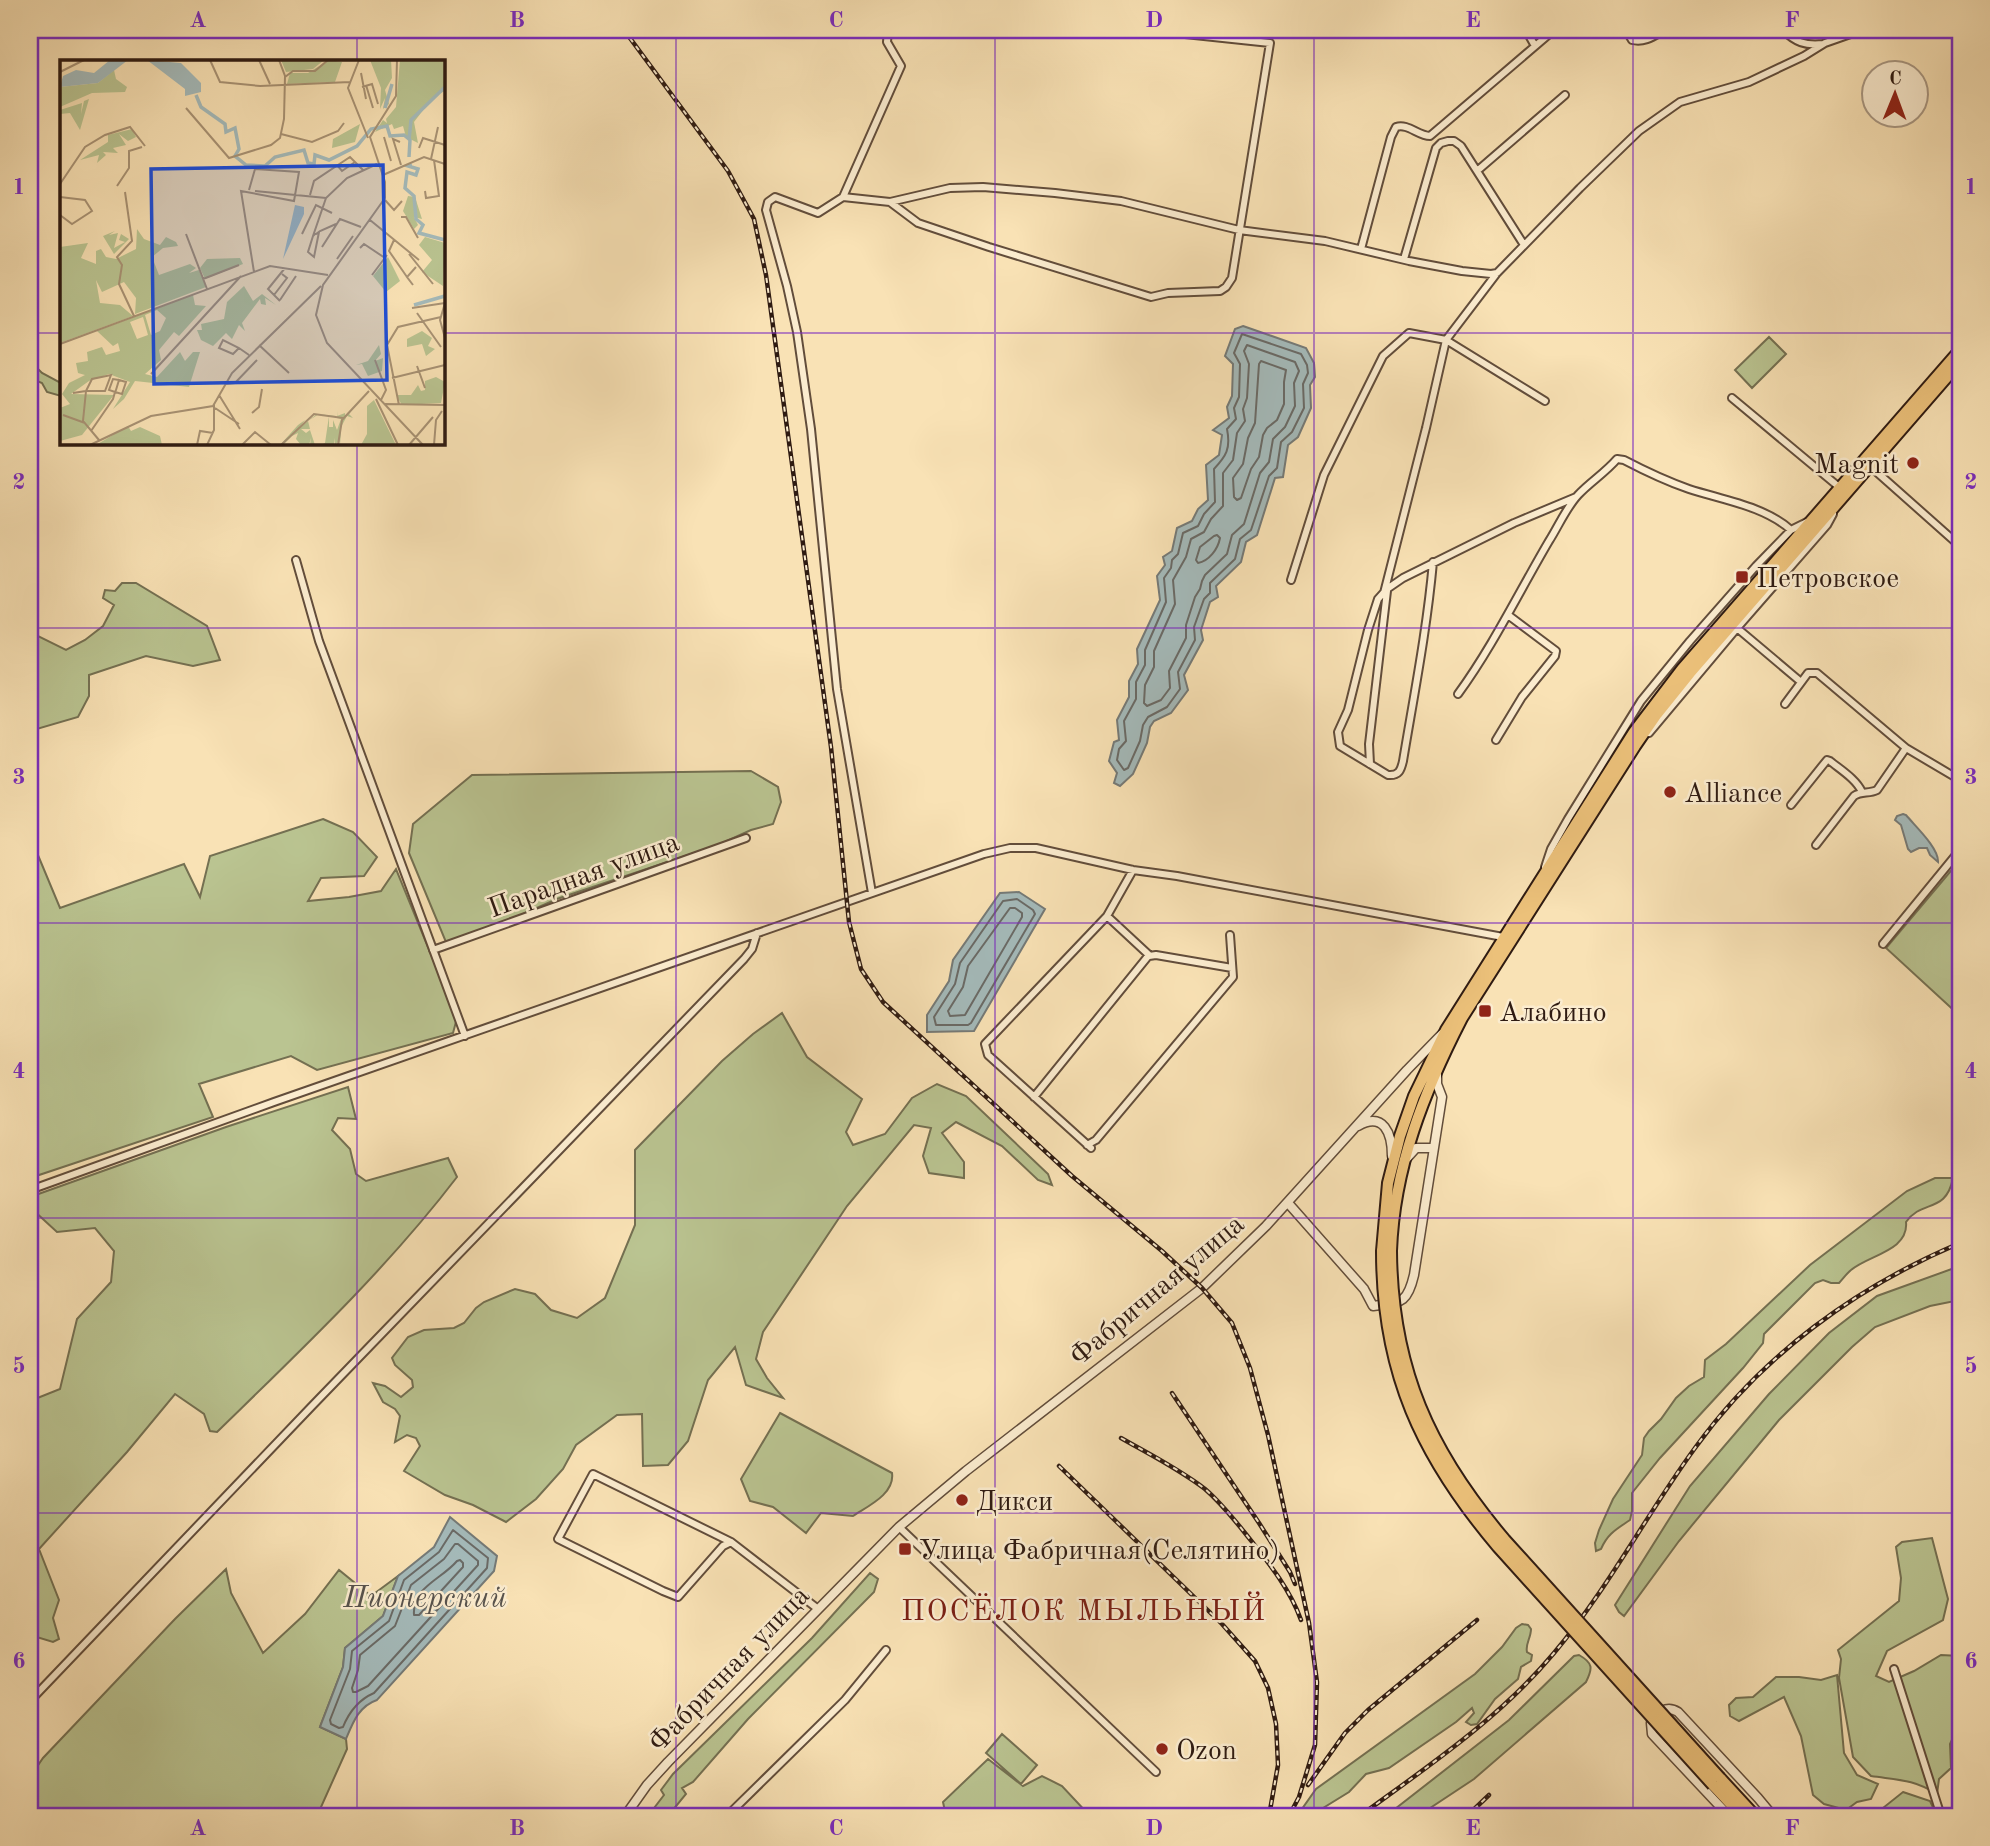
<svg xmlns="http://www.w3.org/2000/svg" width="1990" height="1846" font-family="'Old Standard TT',serif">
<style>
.green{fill:#bac491;stroke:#747052;stroke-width:2}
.water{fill:#a4baba;stroke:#757a77;stroke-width:2}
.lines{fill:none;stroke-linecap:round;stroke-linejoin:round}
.shore{stroke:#6a6a66;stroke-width:2}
.minor-casing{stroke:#624d3b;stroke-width:10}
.tertiary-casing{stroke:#624d3b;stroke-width:11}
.trunk-casing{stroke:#2f1b12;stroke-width:14}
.minor{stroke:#fbeccf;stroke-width:6}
.tertiary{stroke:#fbeccf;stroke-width:8}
.trunk{stroke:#ecc17a;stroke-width:10}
.rail-casing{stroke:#2f1b12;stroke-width:4.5}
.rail{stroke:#fbeccf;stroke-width:2;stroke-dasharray:5;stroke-linecap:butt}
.trunk-bridge-casing{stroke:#2f1b12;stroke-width:14;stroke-linecap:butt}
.trunk-bridge{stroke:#ecc17a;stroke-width:10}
.grid{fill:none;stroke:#7b2cbf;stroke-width:2;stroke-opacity:0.55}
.poi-dot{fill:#8f2418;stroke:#fbeccf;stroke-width:2.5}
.labels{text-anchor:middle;stroke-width:5;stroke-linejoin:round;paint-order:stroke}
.poi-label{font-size:28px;fill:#2f1b12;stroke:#fbeccf;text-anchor:start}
.street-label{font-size:28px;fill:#2f1b12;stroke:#fbeccf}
.water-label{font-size:30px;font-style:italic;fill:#58534d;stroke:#fbeccf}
.neighbourhood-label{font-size:30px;letter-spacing:2px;fill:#7a1f14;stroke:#fbeccf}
.inset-river{fill:none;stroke:#a4baba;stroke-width:3.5}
.inset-road{fill:none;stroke:#a89274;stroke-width:2}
.view{fill:#1d4ed8;fill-opacity:0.15;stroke:#1d4ed8;stroke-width:3.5}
.inset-edge{fill:none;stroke:#2f1b12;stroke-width:3.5}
.neatline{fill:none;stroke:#7b2cbf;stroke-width:2.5}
.grid-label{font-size:23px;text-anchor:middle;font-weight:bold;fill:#7b2cbf}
</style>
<rect width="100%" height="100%" fill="#f9e2b5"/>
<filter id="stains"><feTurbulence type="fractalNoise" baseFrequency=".00286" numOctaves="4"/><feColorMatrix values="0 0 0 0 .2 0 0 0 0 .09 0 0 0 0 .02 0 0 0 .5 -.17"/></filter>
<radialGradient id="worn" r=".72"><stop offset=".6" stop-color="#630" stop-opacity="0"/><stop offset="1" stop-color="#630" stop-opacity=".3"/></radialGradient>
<!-- green -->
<path class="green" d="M1769 337 1786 354 1752 388 1735 370Z
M30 361 42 373 61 383V396L47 392 42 383 30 378Z
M122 583H136L207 626 220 660 193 666 146 656 89 675V696L78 717 30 731V632L66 650 85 640 103 626 114 605 103 598 105 590 115 591Z
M751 771 778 787 781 802 773 824 751 830 718 845 557 899 448 947 409 853 413 824 472 775Z
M323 819 353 832 377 857 364 876 321 878 308 901 349 897 381 891 396 869 457 1018 453 1033 317 1070 291 1056 199 1084 213 1117 30 1178V836L60 908 184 864 200 897 210 856Z
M1960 860V1016L1886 948Z
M782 1013 807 1057 862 1099 846 1132 853 1145 885 1134 912 1098 937 1084 966 1096 1048 1174 1052 1185 1038 1180 1002 1146 956 1122 942 1133 964 1162V1178L929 1173 923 1156 931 1128 914 1125 847 1206 763 1332 756 1359 767 1378 783 1398 746 1385 735 1347 708 1380 688 1441 668 1465 643 1466 642 1414 617 1415 576 1445 563 1469 536 1499 506 1522 473 1505 445 1495 404 1471 420 1446 416 1438 407 1435 395 1442 400 1416 395 1409 383 1402 373 1383 385 1386 401 1397 413 1387 412 1380 395 1365 392 1358 408 1337 424 1330 454 1328 464 1323 476 1308 484 1302 515 1289 535 1294 551 1310 577 1318 605 1298 635 1225V1150L722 1061 753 1034Z
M348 1087 356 1119 338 1118 332 1130 350 1149 356 1174 366 1181 448 1158 457 1177C386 1270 300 1351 217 1432L210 1431 204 1414 175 1394 127 1452 39 1549 59 1600 53 1618 59 1639 53 1642 30 1635V1401L60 1389 77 1319 111 1282 114 1251 95 1228 57 1232 33 1210 30 1211V1197L226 1127Z
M1935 1178H1953C1946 1214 1922 1199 1906 1222 1909 1251 1868 1255 1851 1270 1846 1274 1843 1279 1839 1283H1831L1823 1280 1815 1283 1764 1334 1763 1343 1743 1368 1660 1458 1632 1493V1511L1630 1520C1617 1529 1608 1533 1601 1549L1596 1551 1595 1543 1599 1530 1613 1499 1642 1455 1644 1438 1649 1431 1661 1419 1676 1398 1689 1386 1704 1377 1705 1360 1726 1344 1810 1265 1907 1191Z
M1960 1266V1300L1930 1306 1875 1327 1852 1347 1779 1420 1679 1541 1624 1616 1619 1612 1615 1605 1690 1486 1769 1394 1829 1333 1877 1296Z
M780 1413 892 1473C895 1494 868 1506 853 1516L821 1513 806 1533 773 1507 750 1501 741 1479Z
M1932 1538 1948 1599 1943 1620 1887 1651 1876 1676 1889 1682 1914 1671 1941 1655 1960 1656V1723L1950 1744 1951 1768 1939 1779 1937 1794C1913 1779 1898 1780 1871 1776L1853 1757 1839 1678 1841 1659 1838 1650 1899 1601 1901 1578 1896 1547 1902 1542Z
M226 1569 231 1593 263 1653 305 1614 339 1570 371 1596 398 1576 383 1616 345 1648 343 1667 320 1727 346 1739 347 1749 317 1816H30V1777L43 1758 175 1619Z
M870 1573 878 1579 874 1592 748 1719 693 1782 682 1788 686 1794 668 1816H648L664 1795 661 1790 673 1774 812 1638Z
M1522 1624 1528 1625 1531 1629C1531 1638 1525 1644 1527 1652L1532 1655 1531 1661 1521 1667 1518 1679 1495 1699 1477 1724 1471 1725 1466 1722 1474 1713 1472 1708 1456 1722 1389 1768 1366 1774 1349 1792 1310 1816H1297L1316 1789 1475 1674 1502 1647 1516 1628Z
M1579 1655C1593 1663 1593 1668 1586 1682L1474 1779 1418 1816H1386L1509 1720 1574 1656Z
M1837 1675 1844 1753 1857 1775 1878 1784 1871 1799 1857 1802 1846 1810 1824 1804 1813 1795 1801 1736 1784 1697 1739 1721 1730 1716 1729 1705 1736 1698 1753 1697 1776 1677H1799L1821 1680Z
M1002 1734 1037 1765 1021 1784 986 1753Z
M988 1759 1023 1786 1042 1776 1062 1786 1090 1816H946L943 1802Z
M1903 1792 1930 1801 1937 1816H1869L1878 1812Z"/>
<!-- water -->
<path class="water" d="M1243 326 1306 348 1314 363 1315 377 1310 385 1311 408 1298 437 1288 445 1283 477 1275 478 1257 535 1246 542 1241 562 1216 586 1218 597 1210 602 1201 630 1203 640 1184 675 1188 690 1171 713 1154 721 1150 727 1147 743 1133 774 1120 786 1114 783 1117 773 1109 761 1114 742 1119 740 1117 720 1129 697V681L1138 664 1137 649 1160 600 1157 576 1165 565 1163 557 1172 551 1177 528 1192 521 1198 509 1208 500 1206 465 1219 455 1222 435 1213 430 1229 418 1227 407 1232 396 1233 364 1225 356 1235 329Z
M1903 814 1906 815C1915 826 1939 848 1938 862L1930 855 1927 848H1919L1911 852 1908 849 1901 825 1895 820 1897 816Z
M1019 892 1045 909 974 1031 927 1032V1015L949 981 953 960 1000 893Z
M450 1517 497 1556 494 1571 377 1700C359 1706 353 1722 346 1739L320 1727 343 1667 345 1648 383 1616 398 1576 434 1547Z"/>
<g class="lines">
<!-- shore -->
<path class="shore" d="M1242 334 1301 354 1307 365 1308 373 1303 384 1304 408 1292 432 1281 442 1277 468 1269 476 1251 530 1240 539 1235 559 1210 583V593L1204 599 1194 627 1195 640 1178 672 1180 689 1167 707 1148 717 1143 725 1140 741 1128 768 1124 770 1117 760 1119 749 1126 741 1124 721 1136 699V682L1145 665V650L1166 602 1164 578 1171 568 1172 560 1178 554 1183 533 1198 526 1204 514 1215 502 1214 469C1226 456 1231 449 1227 429L1236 419 1234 408 1239 397 1240 364 1234 353Z
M1247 345 1295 362 1299 371 1294 383 1295 406 1285 427 1273 439 1269 462 1260 473 1244 524 1232 535 1227 554 1205 575 1202 581 1200 589 1195 597 1186 625V638L1169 671 1170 688 1161 700 1147 706 1144 703 1145 685 1154 667V651L1175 604 1173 580 1186 557 1191 539 1204 532 1211 519 1223 506V473L1233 460 1237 433 1245 421 1243 409 1247 398 1249 364 1244 351Z
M1261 361 1286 370 1284 382V404L1277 420 1267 428 1263 435 1259 457 1251 469 1241 498 1237 500 1234 497 1233 478 1243 464 1248 438 1255 423 1259 364Z
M1214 536 1217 535 1220 538C1218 549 1209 561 1198 563L1196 560 1200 547Z
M1017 899 1033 910 1035 914 971 1023 968 1025H936L934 1017 955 984 960 963 1003 901Z
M1010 908H1015L1022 913V917L965 1015 950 1016 948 1011 963 987 968 966Z
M453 1530 488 1558 487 1568 374 1693C358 1700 349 1712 343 1727L339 1728 331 1724 330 1720 350 1669 352 1651 389 1621 404 1580 439 1552Z
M455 1544H458L478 1561V1565L368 1686 356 1692H353L352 1688 358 1670 360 1655 395 1626 411 1585 444 1559Z
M460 1560 463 1563V1567L419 1615H414C412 1587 441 1580 457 1561Z"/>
<!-- minor casing -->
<g class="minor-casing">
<path id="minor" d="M1526 30 1535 46
M1626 30 1632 40C1645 43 1654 36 1665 30
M1783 30C1795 42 1805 46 1823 44
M1477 171 1565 95
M843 197 901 66 887 42 888 30
M890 202 950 188 983 187 1055 193 1121 201 1239 230 1325 241 1409 261 1462 271 1491 274 1497 273
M1361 249 1391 137 1396 127C1408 123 1418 136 1430 136L1554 30
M1404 259 1436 148 1441 143 1448 141H1454L1461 146 1524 245
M1732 398 1839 487
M1871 467 1960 546
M296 560 319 641 465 1036
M1433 562C1427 629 1414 695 1403 761 1401 770 1399 776 1388 775L1340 746 1338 732 1348 710 1368 630 1378 599 1387 589 1403 578 1514 523 1576 497
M1291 580 1324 475 1383 356 1409 333 1446 340 1545 401
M1384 593 1426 428 1446 340 1497 273 1580 188 1639 131 1680 102 1749 82 1804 56 1825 43 1862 30
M1737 628 1801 682
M1458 694C1493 646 1519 592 1549 541 1558 527 1566 508 1578 495 1590 482 1605 473 1617 459L1624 460C1645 471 1666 481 1689 489 1723 500 1764 506 1791 530
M1785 704 1808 673H1817L1906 748 1960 780
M1649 733 1737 628 1827 525 1833 514
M1496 740 1522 697 1555 656 1556 651 1508 615
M1370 764 1369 744 1387 591
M1791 805 1827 760 1830 761C1841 770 1856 779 1862 792
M1816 845 1854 796C1861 791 1869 794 1877 790L1906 748
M1545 867 1551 849 1568 819 1641 701 1690 641 1756 566 1791 530 1807 522
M872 893 837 689 811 429 797 332 787 286 766 210 768 202 775 197 818 213 843 197 890 202 918 223 989 247 1151 297 1168 293 1220 291 1226 287 1232 278 1270 43 1147 30
M1883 944 1960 850
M433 950 746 838
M1149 956 1156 955 1232 968
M1034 1097 1149 955 1107 916
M1087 1145 1096 1140 1233 977 1230 935
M1091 1148 988 1055 985 1044 1107 916 1133 870
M30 1190 274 1102 984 854 1010 848H1036L1133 870 1177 876 1503 937
M899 1527 1156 1772
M731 1542 723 1546 678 1597 663 1591 558 1539 593 1474 731 1542 818 1609
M1894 1669 1941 1816
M30 1701 312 1406 744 959 752 949 757 933
M727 1816 845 1700 886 1650"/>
</g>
<!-- tertiary casing -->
<g class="tertiary-casing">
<path id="tertiary" d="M1358 1126C1384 1111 1392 1134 1392 1156
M1407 1158 1416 1148H1434
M1288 1203 1364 1289 1373 1306C1400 1302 1407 1305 1414 1275L1442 1097 1437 1084V1075
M625 1816 647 1785 668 1762 899 1527 966 1471 1202 1288 1266 1226 1407 1070 1442 1034
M1729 1816 1652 1734 1651 1723C1656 1712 1667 1705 1678 1712L1758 1798 1773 1816"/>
</g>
<!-- trunk casing -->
<g class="trunk-casing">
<path id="trunk" d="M1958 30 1960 34
M1382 1251 1388 1183 1400 1136 1414 1096 1446 1030 1634 732 1682 669 1960 350
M1391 1251C1394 1167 1424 1092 1462 1018L1635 746 1657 714 1690 673 1960 362
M1720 1778 1755 1816
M1713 1785 1742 1816"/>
</g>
<!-- minor -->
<use href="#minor" class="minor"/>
<!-- tertiary -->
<use href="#tertiary" class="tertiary"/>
<!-- trunk -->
<use href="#trunk" class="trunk"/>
<!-- rail casing -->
<g class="rail-casing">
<path id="rail" d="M624 30 728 171 754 219 766 275 831 747 849 922 861 969 883 1002 1072 1176 1162 1251 1202 1288 1232 1323 1250 1368 1268 1435 1309 1623 1317 1682 1315 1745 1299 1797 1289 1816
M1172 1393 1259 1523 1290 1572 1295 1584
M1121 1438C1149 1454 1179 1469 1205 1489 1220 1502 1233 1518 1245 1533 1267 1561 1289 1587 1301 1620
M1059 1466 1222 1624 1255 1661 1268 1688 1276 1724 1278 1765 1269 1816
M1308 1785 1345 1733 1368 1710 1477 1620
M1360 1816C1428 1766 1499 1719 1554 1653 1608 1589 1646 1515 1695 1448 1762 1355 1856 1287 1960 1243
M1467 1816 1489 1795"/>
</g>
<!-- rail -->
<use href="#rail" class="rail"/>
<!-- trunk-bridge casing -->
<g class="trunk-bridge-casing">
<path id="trunk-bridge" d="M1382 1251C1382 1372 1421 1456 1498 1547L1713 1785
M1391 1251C1392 1369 1430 1452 1505 1540L1720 1778"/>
</g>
<!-- trunk-bridge -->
<use href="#trunk-bridge" class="trunk-bridge"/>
</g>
<!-- grid -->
<path class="grid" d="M357 30V61M676 30V1816M995 30V1816M1314 30V1816M1633 30V1816M30 333H61M443 333H1960M357 443V1816M30 628H1960M30 923H1960M30 1218H1960M30 1513H1960"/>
<!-- markers -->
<g class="poi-dot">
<circle cx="1913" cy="463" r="7"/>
<rect x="1735" y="570" width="14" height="14" rx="3.5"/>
<circle cx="1670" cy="792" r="7"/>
<rect x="1478" y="1004" width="14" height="14" rx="3.5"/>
<circle cx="962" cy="1500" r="7"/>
<rect x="898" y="1542" width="14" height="14" rx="3.5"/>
<circle cx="1162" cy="1749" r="7"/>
</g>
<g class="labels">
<!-- poi labels -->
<g class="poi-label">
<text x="1899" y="473" text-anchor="end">Magnit</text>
<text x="1756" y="587">Петровское</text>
<text x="1684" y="802">Alliance</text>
<text x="1499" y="1021">Алабино</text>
<text x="976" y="1510">Дикси</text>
<text x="919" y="1559">Улица Фабричная(Селятино)</text>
<text x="1176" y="1759">Ozon</text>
</g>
<!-- street labels -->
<g class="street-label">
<text transform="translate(583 874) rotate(-20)" y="10">Парадная улица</text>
<text transform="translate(1156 1289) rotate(-40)" y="10">Фабричная улица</text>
<text transform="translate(728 1668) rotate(-46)" y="10">Фабричная улица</text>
</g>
<!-- water labels -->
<g class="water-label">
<text x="425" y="1607">Пионерский</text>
</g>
<!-- neighbourhood labels -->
<g class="neighbourhood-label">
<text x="1084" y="1620">ПОСЁЛОК МЫЛЬНЫЙ</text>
</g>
</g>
<!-- overview -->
<g transform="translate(60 60)">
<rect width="385" height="385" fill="#f9e2b5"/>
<path d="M221 0H264L253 9 226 12ZM269 0 282 2 275 22 227 24 230 13H248ZM310 0H331L332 18 325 30 329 44 323 49 325 38 320 49 321 28ZM340 0H385V31L374 36 354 62 358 83 346 77 343 66 334 69 332 64 315 72 323 60 327 63 326 59 336 47ZM54 10 56 19 67 27 65 32 32 33 0 47V27L38 23ZM29 39 20 70 10 53 0 54V50L22 43 21 54 24 41ZM300 64 295 82 272 88 273 79ZM72 69 76 77 68 81 59 74 66 85 53 88 58 93 43 92 46 95 37 103 39 95 20 100 48 82V75ZM348 136 355 137 362 159 354 157 358 165 354 169 343 151ZM77 169 84 179 100 185 106 177 116 182 118 186 103 188 92 197 99 215 130 204 136 208 129 213 139 210 146 227 75 254 76 238 64 222 42 232 36 220 40 243 60 245 73 256 0 283V187L28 183 21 198 36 204V191L41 189 46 197 56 199 76 189ZM55 171 49 175 58 173 54 188 65 182 59 180 61 174 69 179 54 194 43 176ZM365 177 385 183 383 226 362 212 372 200 359 185ZM328 197 340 221 326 232 313 216ZM180 198 183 204 145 219 140 208 147 199ZM184 226 193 241 202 234 216 245 205 238 206 245 201 244 200 239 182 263 185 271 179 265 172 279 166 273 153 286 141 280 137 270H142L141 264 164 259 167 242ZM133 235 135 245 146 246 119 276 114 272 99 290 101 300 85 314 97 317 120 292 125 301 133 292H140L129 327 75 321 64 339 53 349 70 322 49 314 29 321 11 334 54 335 22 375 0 381V348L10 344 2 334 9 323 25 315 18 313 16 303 28 301 27 292 42 287 46 295 60 291 58 283 53 286 37 271ZM97 250 106 258 100 271 91 275 85 255ZM83 257 88 275 77 279 70 262ZM362 271 372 278 368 286 375 289 366 296 362 284 347 287V279ZM319 285 321 294 315 301 323 298 322 311 308 316 302 304 296 305 308 301ZM376 317 385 322 381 343 342 345 336 335H351L358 325 361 331 365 330V321ZM301 338 289 354 293 358 287 356 280 369 281 371 280 385 279 381 275 385V378L274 385H261L265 383 269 356 259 354 248 361 250 369H241L246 373 250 370 255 385H250L251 378 249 385H241L236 379 238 373 232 376 235 370 231 377 223 385H220L238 365 245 360 238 369 257 354 276 356H269V367H273V360L277 370 281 359 277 358 278 351 277 356 285 353V357ZM314 340 336 385H301L307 374V346ZM68 366 71 371 80 367 100 376 102 385H36Z" fill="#bac491" fill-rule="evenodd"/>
<path d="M50 0H68L38 23 0 27 3 16 16 10 34 13ZM87 0 121 3 141 23V32L125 36V29ZM235 145 244 147V154L223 199Z" fill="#a4baba"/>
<path class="inset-river" d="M136 35 141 47 165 64 166 72 175 68 179 89 175 96 186 105 205 106 215 97 244 90 248 103 254 104 255 95 269 100 297 86 311 69 327 66 330 76 344 75 350 80 349 97M325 48 332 24M349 80 351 60 385 27M352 105 348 106 358 109 356 115 347 112 345 128 354 136 356 159 363 165 359 173 385 180M354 245 385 236"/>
<path class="inset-road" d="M150 0 160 22 200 26 290 22M199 0 210 24M299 0 288 28 308 78M337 0 336 36 310 77 325 122V138L263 225 256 255 267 283 363 385M0 12 24 0M301 13 306 39M225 17 233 11H255L268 0M306 25 313 48M302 27 312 24 318 44M126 48 169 98 211 85 220 78 224 59 225 16 219 0M221 74 252 82 278 71 284 63M324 77 331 101M340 82 333 79 341 105M359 88 363 78 385 85M371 99 378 67M277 105 282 111 295 102M323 115 364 97 385 104M0 124 25 87 45 75 70 67 85 86M57 126 69 108V91L82 87M189 130 195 109 239 112 234 141 181 131 194 212M195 131 266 138M365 131 366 138 379 136 374 100M65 132 72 181 57 197 62 205 59 224 74 256M250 135 254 121 290 97 304 111M0 137 25 140 32 151 12 164 0 155M325 140 334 150 342 141M341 157H346L358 178M310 160 359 200M259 172 254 197 248 192 253 176 255 174H256L260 171 276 164M126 174 147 229M242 174 256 145 272 153M253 176 266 138 287 118 317 104M334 180 329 191 347 217M262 187 280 159 301 167M300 188 304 184 325 198M349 194 373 224M277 199 293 176M312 215 327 195M143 219 179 205M353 225 347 217 356 207M214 235 227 218 222 214M220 240 236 216M220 241 208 229 225 208M385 243 380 260 385 278M352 248 385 243M357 253 381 287M0 284 210 206 268 215M199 285 229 313M179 288 173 294 159 288 163 280 179 288 189 295M315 300 326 330 321 340M357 306 365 328M91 314 181 216M51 315 45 331H26L32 319ZM332 318 385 305M165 324 175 323 197 300M13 333 26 331 23 361 39 380M159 335 180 369M316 339 338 385M325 344 385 345M339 345 327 285 338 267 381 257M155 348 179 364M192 353 199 347 202 329M3 355 25 363M31 371 53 339 55 332 56 330 59 320 66 322 62 334 55 332 49 330 53 319 59 320M30 385 91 356 153 346 172 313 261 226M137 385 140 371 153 373M147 385 154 370V345M182 385 195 372 211 385M221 385 254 354 283 358M278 385 282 360 309 331M349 385 373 357M374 385 376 360 382 351"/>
<path class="view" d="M323 105 327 320 94 324 91 109Z"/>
<rect width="385" height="385" class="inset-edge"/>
</g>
<!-- margin -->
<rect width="1990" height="1846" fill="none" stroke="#f9e2b5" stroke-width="77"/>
<!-- north arrow -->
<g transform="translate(1895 94) rotate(1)"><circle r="33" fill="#fbeccf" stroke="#a99883" stroke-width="2"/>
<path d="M0-5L12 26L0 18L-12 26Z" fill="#8f2418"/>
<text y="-10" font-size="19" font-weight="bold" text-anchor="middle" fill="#2f1b12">С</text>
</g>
<rect x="38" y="38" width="1914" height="1770" class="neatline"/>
<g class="grid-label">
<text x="198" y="27">A</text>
<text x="517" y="27">B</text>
<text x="836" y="27">C</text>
<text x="1154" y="27">D</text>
<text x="1473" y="27">E</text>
<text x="1792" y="27">F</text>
<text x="19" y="194">1</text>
<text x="1971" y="194">1</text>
<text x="19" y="489">2</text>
<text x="1971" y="489">2</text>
<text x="19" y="784">3</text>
<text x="1971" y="784">3</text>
<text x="19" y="1078">4</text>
<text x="1971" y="1078">4</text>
<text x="19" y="1373">5</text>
<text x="1971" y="1373">5</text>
<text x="19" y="1668">6</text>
<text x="1971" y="1668">6</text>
<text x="198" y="1835">A</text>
<text x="517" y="1835">B</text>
<text x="836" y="1835">C</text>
<text x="1154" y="1835">D</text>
<text x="1473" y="1835">E</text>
<text x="1792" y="1835">F</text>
</g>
<rect width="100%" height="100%" filter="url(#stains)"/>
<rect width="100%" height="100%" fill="url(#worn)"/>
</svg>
